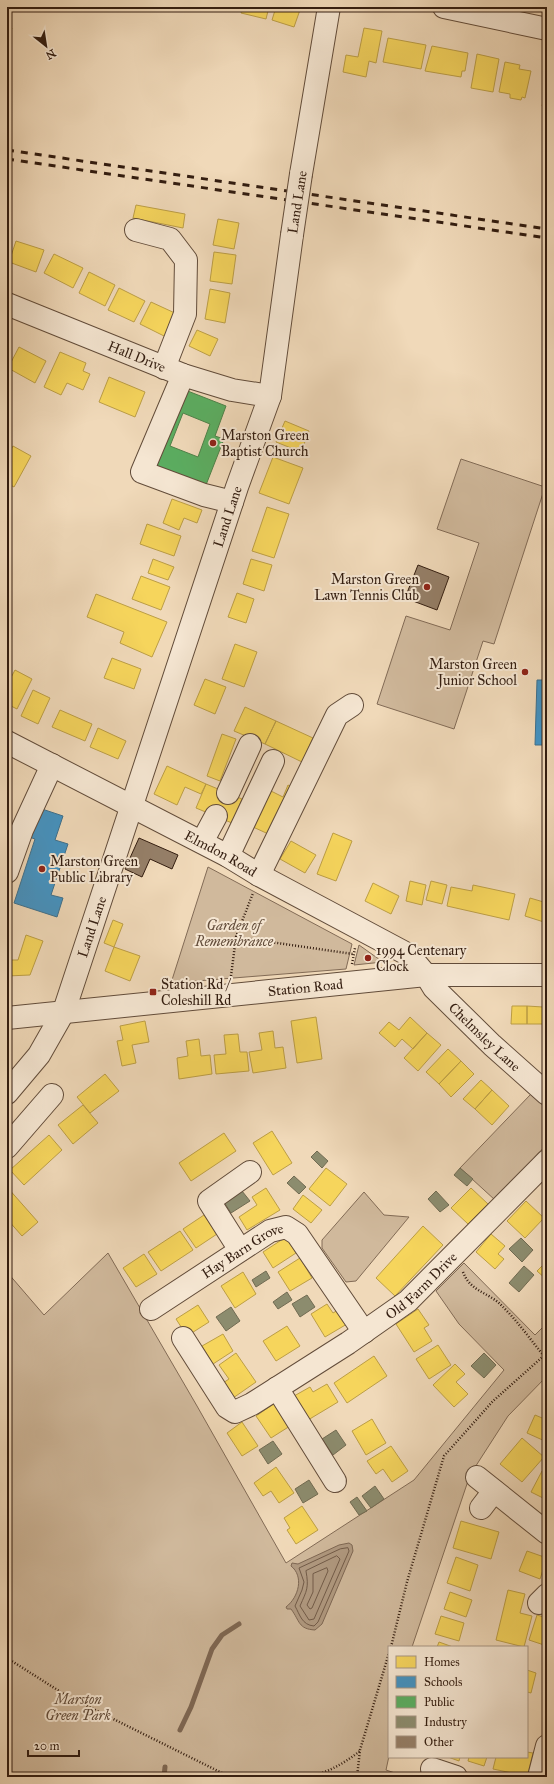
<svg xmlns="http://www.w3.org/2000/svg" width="554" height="1784" font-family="'IM FELL Great Primer',serif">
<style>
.green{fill:#d0b99c;stroke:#826b56}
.water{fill:#b09980;stroke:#7e6753}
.homes{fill:#f6d55c;stroke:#bc9e45}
.schools{fill:#4393c3;stroke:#3e708d}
.public{fill:#5aae61;stroke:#4e8249;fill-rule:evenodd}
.industry{fill:#8c8c6e;stroke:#716b52}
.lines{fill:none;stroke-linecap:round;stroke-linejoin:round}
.shore{stroke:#725b48;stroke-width:1}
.stream{stroke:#7e6753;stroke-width:5}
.building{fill:#957f68;stroke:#331d10}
.minor-casing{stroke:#624c3a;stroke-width:24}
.path{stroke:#331d10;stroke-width:2.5;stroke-dasharray:1 2;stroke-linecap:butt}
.minor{stroke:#f5e6d2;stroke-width:22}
.rail{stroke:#331d10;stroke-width:3;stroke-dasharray:7 7;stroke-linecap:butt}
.minor-bridge-casing{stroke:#624c3a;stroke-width:24;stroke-linecap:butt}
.minor-bridge{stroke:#f5e6d2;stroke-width:22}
.poi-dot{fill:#8f2418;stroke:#f5e6d2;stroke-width:1.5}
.labels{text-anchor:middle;stroke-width:4;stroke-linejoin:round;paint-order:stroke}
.street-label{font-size:14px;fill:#331d10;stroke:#f5e6d2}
.poi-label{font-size:14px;fill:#331d10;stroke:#f5e6d2;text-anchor:start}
.park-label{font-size:14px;font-style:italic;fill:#624c3a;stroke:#f5e6d2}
</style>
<rect width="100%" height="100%" fill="#f0d9b9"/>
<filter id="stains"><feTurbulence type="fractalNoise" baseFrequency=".005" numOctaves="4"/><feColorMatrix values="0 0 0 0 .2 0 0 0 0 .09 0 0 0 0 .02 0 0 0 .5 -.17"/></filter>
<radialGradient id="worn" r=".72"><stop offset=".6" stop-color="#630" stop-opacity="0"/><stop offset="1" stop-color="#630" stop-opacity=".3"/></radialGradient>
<!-- green -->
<path class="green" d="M461 459 545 487 494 644 483 641 454 729 377 704 406 616 450 630 479 543 437 529Z
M208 867 352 944 346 969 171 983Z
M359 945 383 962 354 965Z
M531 1094 547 1107V1144L495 1200 460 1168Z
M364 1192 384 1215 409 1217 356 1281 346 1282 322 1248V1240Z
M108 1253 197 1406 286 1563 414 1480 504 1370 459 1324 436 1291 464 1263 535 1335 547 1323V1376L508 1416 470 1475 412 1647H389V1756L386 1770 407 1777H7V1272L44 1315Z"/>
<!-- water -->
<path class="water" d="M349 1543 352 1545 353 1551 322 1624 315 1630C298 1629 300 1621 291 1609H287L286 1607C299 1597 304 1576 291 1566L292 1563 298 1564 339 1545Z"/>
<!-- homes -->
<path class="homes" d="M243 7H269L266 19 241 13Z
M276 7H301L294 27 272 20Z
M7 27 12 28 7 43Z
M364 28 382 31 376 63 369 61 366 77 343 72 346 55 358 57Z
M388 38 426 45 421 69 383 62Z
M432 46 468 53 465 71H462L461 77 425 71Z
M477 54 499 59 493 92 471 88Z
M505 62 520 65 519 69 531 71 525 98 522 97 521 100 510 98V94L499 92Z
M547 86V108L542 106Z
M136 205 185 214 183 228 133 218Z
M218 219 239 223 234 249 213 245Z
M16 241 44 250 36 272 9 262Z
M214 252 236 255 232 284 210 281Z
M54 254 83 268 73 288 44 273Z
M89 272 115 285 105 306 79 293Z
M119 288 145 301 134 322 108 310Z
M210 289 230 293 225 323 205 319Z
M151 302 177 314 166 337 140 324Z
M197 330 218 339 210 356 189 346Z
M19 347 46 361 35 383 8 368Z
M60 352 86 363 83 371 90 374 83 390 67 383 61 395 44 387Z
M109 377 145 392 135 417 99 402Z
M285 421 309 431 301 452 276 442Z
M13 446 31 456 14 487 7 483V457Z
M273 457 303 468 289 504 259 493Z
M172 499 202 510 197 523 184 518 179 530 163 523Z
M267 507 289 514 274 558 252 551Z
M147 524 181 536 174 556 140 544Z
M153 559 174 567 168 580 148 573Z
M251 559 272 565 264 591 243 584Z
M141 576 170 587 161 610 132 599Z
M237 593 254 599 246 623 228 617Z
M96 594 167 622 152 657 120 643 124 632 87 617Z
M235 644 257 652 244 687 222 679Z
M112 658 141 669 134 689 104 678Z
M15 670 32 679 17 709 7 704V685Z
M205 679 226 687 215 714 194 705Z
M33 690 50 698 38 724 21 716Z
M245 707 276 721 265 744 234 731Z
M60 710 92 724 85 741 52 727Z
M276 721 313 738 302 762 265 744Z
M98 728 126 741 118 759 90 747Z
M222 734 236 739 220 781 207 776Z
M167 766 206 784 201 794 185 787 177 805 154 794Z
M206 784 242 799 232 823 196 808Z
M288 785 296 789 275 837 253 827 269 790 283 797Z
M333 833 352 841 336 881 317 874Z
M291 841 316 855 305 873 280 859Z
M410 881 426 885 422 905 406 901Z
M431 881 447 885 442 904 426 900Z
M373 883 399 896 391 914 365 901Z
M473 885 515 894 509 920 447 906 451 887 472 891Z
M530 898 547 903V923L525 916Z
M113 920 123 924 114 947 104 943Z
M26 935 43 941 30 975 7 976V960H18Z
M114 947 140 956 130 981 105 971Z
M512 1006H527V1024H511Z
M527 1006 543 1007V1024H527Z
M316 1017 322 1059 297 1063 291 1021Z
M410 1017 427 1033 413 1049 402 1039 395 1047 379 1033 389 1022 399 1030Z
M145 1021 149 1042 132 1045 136 1063 122 1066 117 1041 123 1040 120 1026Z
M273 1031 275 1048 283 1047 286 1068 253 1073 249 1052 262 1050 259 1033Z
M427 1033 441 1045 418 1071 404 1058Z
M238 1034 240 1052H247L249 1071 216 1074 214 1055 226 1054 224 1035Z
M199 1039 201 1056 210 1055 212 1074 179 1079 177 1058 188 1056 186 1041Z
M448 1049 461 1061 439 1084 426 1072Z
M461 1061 474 1074 451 1097 439 1084Z
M105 1074 119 1091 90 1113 77 1097Z
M481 1080 492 1090 475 1109 463 1099Z
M492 1090 509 1106 492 1125 475 1109Z
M83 1105 98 1123 73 1144 58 1125Z
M272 1131 292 1163 273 1175 253 1143Z
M224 1133 236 1151 191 1181 179 1163Z
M49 1135 62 1150 24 1185 10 1170Z
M326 1168 347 1184 330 1206 309 1189Z
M7 1187 38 1222 22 1236 7 1219Z
M266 1188 280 1210 247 1230 239 1217 257 1205 252 1197Z
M471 1188 488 1204 468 1224 451 1208Z
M303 1195 322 1210 311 1223 293 1209Z
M526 1201 544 1218 525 1238 507 1221Z
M204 1215 217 1234 196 1248 183 1229Z
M423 1226 443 1245 395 1296 376 1278Z
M180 1231 193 1250 161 1271 148 1252Z
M491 1234 505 1246 498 1254 504 1259 495 1269 476 1252Z
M286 1237 296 1253 273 1268 263 1252Z
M144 1254 157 1274 136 1287 123 1268Z
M300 1258 312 1278 290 1291 278 1272Z
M547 1261V1280L537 1271Z
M243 1272 256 1294 235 1308 221 1286Z
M327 1304 333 1313 338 1310 347 1324 325 1337 311 1314Z
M198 1305 209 1322 187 1336 176 1319Z
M418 1309 429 1325 424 1328 432 1341 414 1352 396 1324Z
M287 1326 300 1346 276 1361 263 1341Z
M223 1334 233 1351 213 1364 202 1346Z
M438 1345 451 1365 429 1379 416 1359Z
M236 1353 256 1382 233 1398 223 1383 229 1379 219 1365Z
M374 1356 387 1376 347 1403 334 1383Z
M455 1364 465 1374 456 1382 468 1394 454 1407 433 1385Z
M327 1384 338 1402 308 1420 294 1396 310 1387 313 1392Z
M275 1403 290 1426 271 1438 256 1416Z
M535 1415 547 1420V1442L527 1433Z
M372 1419 386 1443 366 1455 352 1431Z
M242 1422 258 1446 242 1456 227 1433Z
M522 1438 544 1457 522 1482 500 1464Z
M391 1446 408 1471 392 1482 383 1469 376 1474 367 1461Z
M276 1467 294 1493 279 1503 271 1491 263 1496 254 1483Z
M542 1471 547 1474V1500L531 1492Z
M302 1506 318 1530 296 1544 287 1530 290 1528 284 1518Z
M461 1521 499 1532 491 1559 453 1548Z
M527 1551 547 1558 540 1579 519 1571Z
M456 1557 478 1565 470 1591 447 1583Z
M508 1590 525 1594 520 1613 532 1616 524 1647 496 1640Z
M450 1592 472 1600 466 1617 444 1609Z
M537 1615 547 1618V1646L529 1640Z
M441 1616 464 1623 459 1641 435 1634Z
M439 1642 453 1647H437Z
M527 1670 536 1673 531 1693 527 1692Z
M527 1752 533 1753 527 1777H511L512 1773 493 1769 496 1757H527Z
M448 1757H460L459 1761Z
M469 1757H487L484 1766 468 1761Z"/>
<!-- schools -->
<path class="schools" d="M537 680H547V745H535Z
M36 807 63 816 55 840 68 844 51 895 63 898 57 917 14 903 35 839 26 836Z"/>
<!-- public -->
<path class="public" d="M180 388 226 406 215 436 224 439 204 490 149 469ZM183 413 210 424 198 457 170 446Z"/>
<!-- industry -->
<path class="industry" d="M317 1151 328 1161 322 1168 311 1157Z
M460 1168 473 1179 467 1186 454 1175Z
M294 1176 306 1187 299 1194 287 1183Z
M242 1191 250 1201 231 1213 224 1202Z
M436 1191 449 1205 440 1212 428 1199Z
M521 1238 533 1250 522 1262 509 1249Z
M524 1266 534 1275 519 1292 509 1283Z
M266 1271 270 1278 256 1287 252 1280Z
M287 1292 292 1300 278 1309 273 1302Z
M307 1295 315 1307 300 1317 292 1304Z
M231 1307 240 1321 226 1331 216 1317Z
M484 1353 496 1365 484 1378 471 1366Z
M336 1430 346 1445 333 1455 322 1439Z
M273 1441 282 1454 268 1464 259 1450Z
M309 1480 318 1494 303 1503 295 1489Z
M375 1486 384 1499 371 1508 362 1496Z
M357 1497 367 1511 359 1515 350 1502Z"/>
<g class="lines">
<!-- shore -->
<path class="shore" d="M348 1548 349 1551 318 1622 314 1626C302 1625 300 1615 295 1606L302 1590 304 1582 299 1568 340 1549Z
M337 1556 340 1559 314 1619 309 1620 300 1606C307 1590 309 1588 306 1571Z
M327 1568 328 1571 312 1608 310 1609 307 1605 313 1592V1574Z"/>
<!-- stream -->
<path class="stream" d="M180 1730 191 1707 212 1649 222 1635 239 1624
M164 1777 165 1767"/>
</g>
<!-- building -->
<path class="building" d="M418 565 449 577 437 610 405 598Z
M139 838 178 855 172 869 150 859 142 877 125 869Z"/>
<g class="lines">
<!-- minor casing -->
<g class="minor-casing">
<g id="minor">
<path d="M444 7 547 29"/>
<path d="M301 174 329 7"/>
<path d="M136 230 170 239 186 260 185 314 164 368"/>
<path id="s1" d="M7 304 183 375 232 390 270 396"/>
<path d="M183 375 142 472 204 495 232 502"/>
<path id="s2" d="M7 742 228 856 259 875 409 955 426 975 434 988 492 1045 547 1094"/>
<path d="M228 793 250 745"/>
<path d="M202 842 216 816"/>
<path d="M228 856 273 761"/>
<path d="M7 872 22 830 52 765"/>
<path d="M259 875 337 715 352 705"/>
<path id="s3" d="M7 1018 426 975H547"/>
<path id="s4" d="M7 1093 39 1055 64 1011 237 487 270 396 292 235"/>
<path d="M7 1147 52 1095"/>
<path d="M240 1250 209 1201 250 1172"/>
<path id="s5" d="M151 1309 270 1231 286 1227 297 1234 364 1332"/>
<path id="s6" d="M183 1338 227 1407 235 1412 252 1404 348 1343 408 1301 547 1161"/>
<path d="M277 1388 335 1481"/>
<path d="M477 1477 547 1533"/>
<path d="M481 1508 494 1491"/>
<path d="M539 1603 547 1595"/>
<path d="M432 1769 456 1777"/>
<path d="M539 1777 547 1746"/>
</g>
</g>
<!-- path -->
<path class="path" d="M236 937 253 893
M352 964 355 948
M231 976 236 937 353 954
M463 1272C470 1291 487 1292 500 1304 516 1319 530 1339 544 1356
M391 1647 407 1582 444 1456 493 1401 547 1353
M7 1658 67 1696 226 1775 236 1777
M305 1777C326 1774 343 1764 360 1751
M357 1777 360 1750 389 1653"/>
<!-- minor -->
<use href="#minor" class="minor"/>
<!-- rail -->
<path class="rail" d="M7 150 547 229
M7 159 547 238"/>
<!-- minor-bridge casing -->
<g class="minor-bridge-casing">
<path id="minor-bridge" d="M292 235 301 174"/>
</g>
<!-- minor-bridge -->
<use href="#minor-bridge" class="minor-bridge"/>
</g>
<!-- markers -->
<g class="poi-dot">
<circle cx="213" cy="443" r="4"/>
<circle cx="427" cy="587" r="4"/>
<circle cx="525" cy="672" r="4"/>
<circle cx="42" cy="869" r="4"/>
<circle cx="368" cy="958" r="4"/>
<rect x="149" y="988" width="8" height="8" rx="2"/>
</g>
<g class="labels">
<!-- street labels -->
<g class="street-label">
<text transform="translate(297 202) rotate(-81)" y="5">Land Lane</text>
<text dy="5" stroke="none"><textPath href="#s1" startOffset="140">Hall Drive</textPath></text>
<text dy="5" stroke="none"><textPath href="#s4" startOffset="621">Land Lane</textPath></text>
<text dy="5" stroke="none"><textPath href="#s2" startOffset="241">Elmdon Road</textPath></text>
<text dy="5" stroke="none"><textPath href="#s4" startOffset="189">Land Lane</textPath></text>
<text dy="5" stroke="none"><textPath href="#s3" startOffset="300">Station Road</textPath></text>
<text dy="5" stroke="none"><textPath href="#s2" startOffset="567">Chelmsley Lane</textPath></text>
<text dy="5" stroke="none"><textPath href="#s5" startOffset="109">Hay Barn Grove</textPath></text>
<text dy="5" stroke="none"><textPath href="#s6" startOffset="317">Old Farm Drive</textPath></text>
</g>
<!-- poi labels -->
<g class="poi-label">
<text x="221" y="440">Marston Green<tspan x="221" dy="16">Baptist Church</tspan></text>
<text x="419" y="584" text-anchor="end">Marston Green<tspan x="419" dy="16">Lawn Tennis Club</tspan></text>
<text x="517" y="669" text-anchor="end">Marston Green<tspan x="517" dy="16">Junior School</tspan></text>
<text x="50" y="866">Marston Green<tspan x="50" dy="16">Public Library</tspan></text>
<text x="376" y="955">1994 Centenary<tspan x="376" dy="16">Clock</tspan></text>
<text x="161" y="989">Station Rd /<tspan x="161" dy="16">Coleshill Rd</tspan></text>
</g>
<!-- park labels -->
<g class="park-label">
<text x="234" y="930">Garden of<tspan x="234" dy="16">Remembrance</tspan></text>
<text x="78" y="1704">Marston<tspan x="78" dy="16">Green Park</tspan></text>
</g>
</g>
<!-- margin -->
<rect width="554" height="1784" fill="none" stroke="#f0d9b9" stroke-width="24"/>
<rect x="8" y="8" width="538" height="1768" fill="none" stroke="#331d10" stroke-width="2"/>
<rect x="12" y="12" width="530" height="1760" fill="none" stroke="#331d10"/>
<!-- legend -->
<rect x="388" y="1646" width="140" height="112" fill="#f5e6d2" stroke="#a79684"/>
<rect x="396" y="1656" width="20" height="12" fill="#f6d55c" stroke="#a79684"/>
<text x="424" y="1666" font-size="12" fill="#331d10">Homes</text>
<rect x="396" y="1676" width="20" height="12" fill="#4393c3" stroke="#a79684"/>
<text x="424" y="1686" font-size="12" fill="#331d10">Schools</text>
<rect x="396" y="1696" width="20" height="12" fill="#5aae61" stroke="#a79684"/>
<text x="424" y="1706" font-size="12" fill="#331d10">Public</text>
<rect x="396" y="1716" width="20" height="12" fill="#8c8c6e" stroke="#a79684"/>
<text x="424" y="1726" font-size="12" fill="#331d10">Industry</text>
<rect x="396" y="1736" width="20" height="12" fill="#957f68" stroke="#a79684"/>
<text x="424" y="1746" font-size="12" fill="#331d10">Other</text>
<!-- north arrow -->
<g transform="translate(46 46) rotate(150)" stroke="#f5e6d2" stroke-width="3" paint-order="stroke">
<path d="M0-3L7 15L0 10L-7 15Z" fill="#331d10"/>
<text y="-6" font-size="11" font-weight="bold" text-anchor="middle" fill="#331d10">N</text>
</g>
<!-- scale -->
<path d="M28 1750v6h51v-6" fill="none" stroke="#331d10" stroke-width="2"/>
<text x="34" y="1750" font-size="12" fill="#331d10" stroke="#f5e6d2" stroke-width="3" paint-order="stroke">20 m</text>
<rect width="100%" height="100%" filter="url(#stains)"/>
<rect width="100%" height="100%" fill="url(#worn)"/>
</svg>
